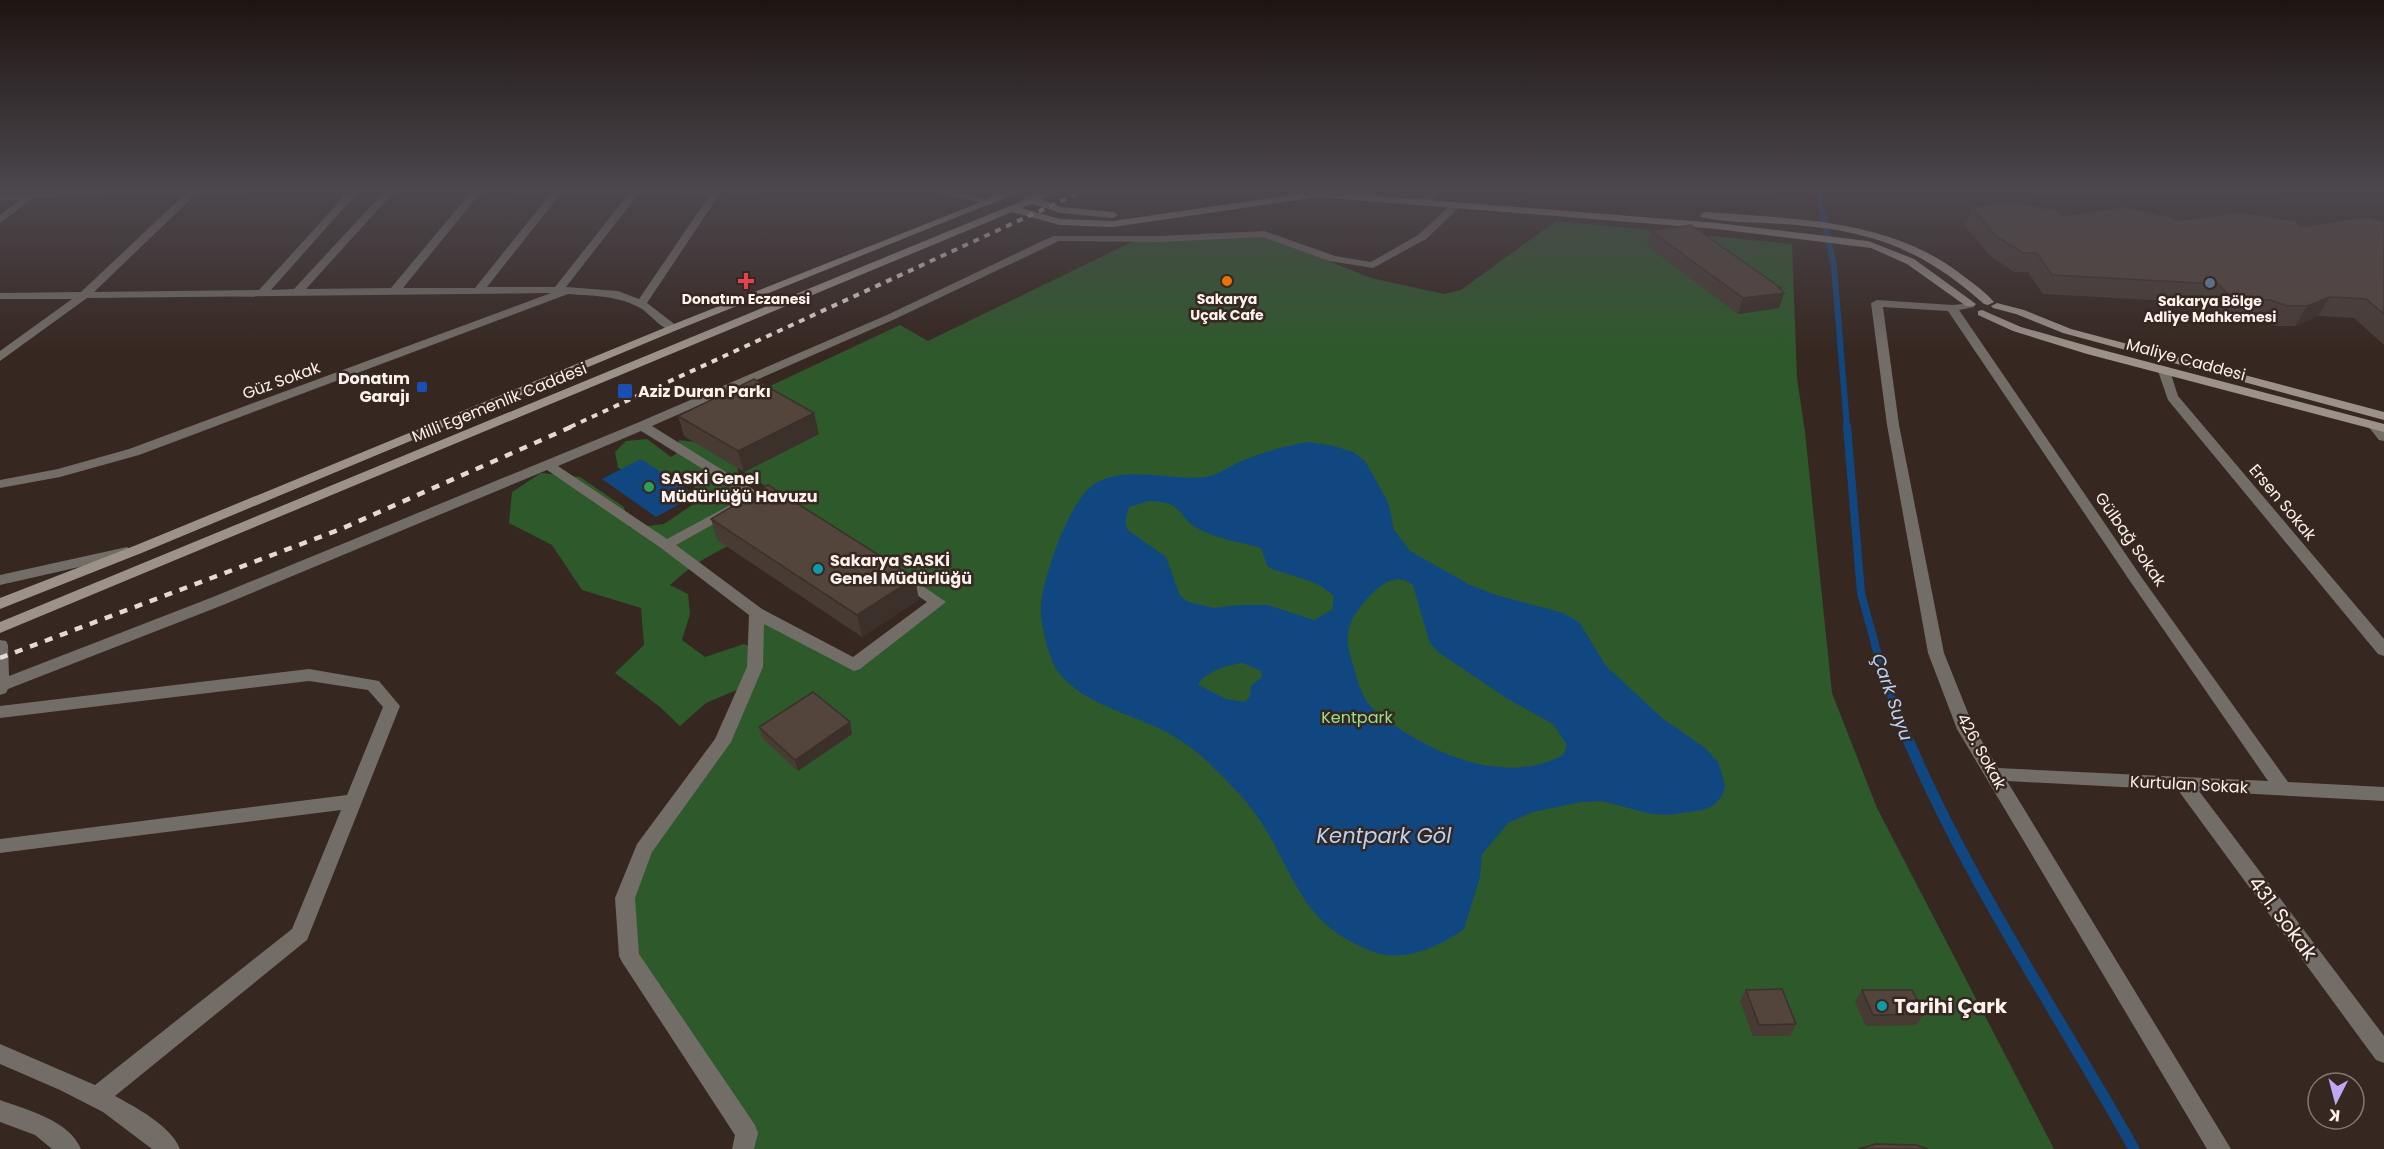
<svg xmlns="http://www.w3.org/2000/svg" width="2384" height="1149" font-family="Poppins,sans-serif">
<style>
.green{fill:#2e592b}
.water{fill:#114781;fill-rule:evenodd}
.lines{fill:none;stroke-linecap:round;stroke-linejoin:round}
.stream-far2{stroke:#114781;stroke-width:6}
.stream-far1{stroke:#114781;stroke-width:8}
.stream{stroke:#114781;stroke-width:11}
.street{fill:#736d67;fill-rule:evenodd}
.secondary{fill:#9c9289;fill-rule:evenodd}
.rail-far1{stroke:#e4d9d4;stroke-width:4;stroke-dasharray:6 6;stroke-linecap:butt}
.rail{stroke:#e4d9d4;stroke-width:4.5;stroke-dasharray:8 8;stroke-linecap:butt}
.wall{fill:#483b34}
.shaded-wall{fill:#3b302a}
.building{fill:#54453c;stroke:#3b302a;stroke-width:1.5}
.health-dot{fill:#e0444e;stroke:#362720;stroke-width:2}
.food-dot{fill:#e8710a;stroke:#362720;stroke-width:2}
.service-dot{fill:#5c6f8a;stroke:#362720;stroke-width:2}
.transit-dot{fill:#1a4fb4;stroke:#362720;stroke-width:2}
.leisure-dot{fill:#2e9e5b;stroke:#362720;stroke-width:2}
.culture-dot{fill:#0f9aa8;stroke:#362720;stroke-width:2}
.labels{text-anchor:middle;stroke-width:5;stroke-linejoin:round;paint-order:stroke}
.far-poi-label{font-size:14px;font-weight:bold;fill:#fcf2ed;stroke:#362720}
.street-label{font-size:16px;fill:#fcf2ed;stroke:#362720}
.poi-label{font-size:16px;font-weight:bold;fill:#fcf2ed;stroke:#362720;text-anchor:start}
.park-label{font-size:16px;fill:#94e48d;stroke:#362720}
.water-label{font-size:18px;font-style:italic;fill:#b8d3f6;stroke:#362720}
.near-street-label{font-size:20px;fill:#fcf2ed;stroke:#362720}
.near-poi-label{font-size:20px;font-weight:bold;fill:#fcf2ed;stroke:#362720;text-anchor:start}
.near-water-label{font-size:21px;font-style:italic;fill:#b8d3f6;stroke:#362720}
</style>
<rect width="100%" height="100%" fill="#362720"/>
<!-- green -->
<path class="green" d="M1556 221 1792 244 1797 378 1805 432 1832 693 1877 808 2054 1149H743L629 956 625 898 644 849 722 742 739 689 706 703 680 726 660 707 615 673 644 645 641 608 582 590 552 545 509 523 512 492 541 473 580 477 624 507 630 528 664 524 695 503V476C663 489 647 481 618 468L615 452 626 441 647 439 671 457 676 454 679 440 694 442 735 461 750 508 737 542C712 553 690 566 670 585L688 594 690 614 682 640 705 657 744 644 756 649 757 613 854 665 938 602 744 472 818 434 751 395 900 325 928 341 1138 239 1261 234 1371 278 1444 294 1461 290Z"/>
<!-- water -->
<path class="water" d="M1309 442 1334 446 1353 452 1365 461 1388 502 1394 530 1410 551 1470 585 1496 595 1563 613 1579 622 1606 666 1662 718 1705 748 1718 762 1722 774 1725 787 1722 796 1713 806 1703 810 1668 815 1651 814 1602 801 1581 802 1533 812 1508 823 1482 854 1480 877 1464 929C1441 946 1404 963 1374 952 1301 924 1298 880 1261 822 1249 803 1232 786 1217 771 1199 752 1178 737 1154 726 1123 712 1081 701 1059 673 1049 662 1039 618 1041 604 1044 575 1070 497 1096 483 1128 465 1169 481 1205 477 1219 475 1231 465 1244 460 1265 452 1287 445 1309 442ZM1149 501C1188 502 1175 519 1203 531 1221 540 1241 542 1261 548L1267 565 1272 569 1307 580 1321 586 1334 596 1332 610 1314 620 1268 605H1239L1214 608 1188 602 1180 596 1166 557 1128 530 1125 523 1129 507ZM1397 579 1404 580 1413 585 1429 641 1438 652 1506 698 1553 724 1567 745 1563 755C1512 783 1448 760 1403 731 1391 723 1377 715 1368 703 1360 693 1357 677 1353 665 1345 642 1345 625 1361 606 1370 594 1382 582 1397 579ZM1243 663 1261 671 1262 677 1251 686 1250 696 1245 702 1226 699 1199 685V682C1212 670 1225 665 1243 663Z
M641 459 696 495 656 517 602 479Z"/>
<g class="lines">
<!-- stream-far2 -->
<path class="stream-far2" d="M1818 192 1834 267 1847 427"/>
<!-- stream-far1 -->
<path class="stream-far1" d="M1847 426 1861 593 1884 677 1907 738"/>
<!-- stream -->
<path class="stream" d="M1907 737C1967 880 2058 1013 2134 1149"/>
<!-- street -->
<path class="street" d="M43 192H105L100 195 34 198 0 223V215L21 199 0 200V194Z
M187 192H198L94 292 259 290 348 192H358L271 290 294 289 384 192H394L306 289 391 288 471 192H481L403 288H475L552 192H562L487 287H555L630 192H640L566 287 618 291 639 299 709 196 679 195 674 192H721L647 303 677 326V330C664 333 652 316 642 309 618 295 594 296 568 294L139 455 60 477 0 488V480L58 469 129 449 551 293 87 298 0 361V351L72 299H0V293L81 292Z
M935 192H954L995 202 990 205Z
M989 192H1014L1016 194 1011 197Z
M1428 192H1438L1429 204H1421L1420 202Z
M1454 202 1463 204 1426 239 1373 268 1329 261 1263 237 1159 242 1059 241 895 319 652 426 764 496 676 545 762 609 853 657 927 602 895 580 892 577 895 574H905L946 602 860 669 854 671 764 624 763 667 731 742 652 852 635 898 639 954 755 1125 758 1133 754 1149H732L735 1135 622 962 619 956 615 898 637 844 715 739 747 667 749 615 661 548 547 470 223 605 8 689 6 693 0 695V640L6 641 8 645 9 676 213 597 637 423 887 315 1053 236H1159L1264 231 1335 256 1371 262 1418 235ZM641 431 747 496 667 539 558 466Z
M1877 300 1952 305 1974 303V307L1959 310 2142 578 2288 782 2384 787V801L2199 791 2384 1036V1063L2376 1060 2178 790 2007 781 2231 1149H2207L1957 729 1928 653 1887 425 1871 303ZM1883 307 1948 311 2132 584 2268 781 1998 768 1974 728 1944 653 1899 425Z
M2164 367 2170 371 2178 396 2384 639V656L2378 654 2168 400 2158 371Z
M2373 421 2384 429V441L2379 440 2367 425Z
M127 547 134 552 132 555 0 585V575Z
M309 669 379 681 400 706 307 940 115 1096C137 1108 171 1126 180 1149H152L103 1112 60 1090 0 1064V1044L95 1085 292 929 341 810 0 853V839L347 795 383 707 368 690 309 681 0 718V706Z
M0 1100C27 1110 69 1120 81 1149H52L35 1135 0 1122Z"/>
<!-- secondary -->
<path class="secondary" d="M1006 192H1019L677 330 144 552 0 609V598L134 546 669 326Z
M1043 192H1056L1041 200 1062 207 1113 212 1118 215 1113 218 1061 213 1032 204 1021 208 1060 219 1113 221 1312 192H1328L1717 223 1868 241 1914 259 1976 304 1974 306H1966L1907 264 1871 248 1717 229 1318 197 1113 227 1060 225 1012 212 0 633V622L1024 200V197Z
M1705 212C1795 219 1892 218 1966 278 1976 285 1986 293 1994 302L1988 305 1984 304C1920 247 1869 230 1784 224 1757 222 1728 223 1701 217L1700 215Z
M1997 303 2024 310 2071 329 2384 412V420L2063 333 2016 314 1993 308 1991 306Z
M1982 310 2021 327 2095 348 2384 424V432L2087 354 2013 331 1978 315V311Z"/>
<!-- rail-far1 -->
<path class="rail-far1" d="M570 427 1081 192"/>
<!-- rail -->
<path class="rail" d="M0 658 341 529 573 426"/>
</g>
<!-- wall -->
<path class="wall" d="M1972 207 2063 216 2301 227 2384 221V345L2354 318 2318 316 2295 326H2276L2258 320H2223L2207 303 2043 294 2028 272H2014L1989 255 1965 226Z
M1651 231 1781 288V290L1784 293 1779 308 1738 314 1647 246Z
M678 416 819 434 744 472 684 436Z
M711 519 919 600 862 637 717 540Z
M759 727 852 734 798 771 763 739Z
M1746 990 1796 1024 1790 1036H1753L1740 1001Z
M1862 990 1924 1014 1916 1025 1866 1026 1855 1002Z"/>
<!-- shaded-wall -->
<path class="shaded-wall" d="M1779 288H1781L1780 293H1784L1779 308 1738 314 1743 298Z
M2330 297 2318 316 2295 326 2307 306Z
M814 413 819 434 744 472 738 451Z
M915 578 919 600 862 637 857 615Z
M850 722 852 734 798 771 795 760Z"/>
<!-- building -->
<path class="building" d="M2010 202 2057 210 2063 216 2123 207 2172 217 2176 221 2240 212 2295 221 2301 227 2364 217 2384 221V314L2366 299 2330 297 2307 306H2288L2270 300H2234L2218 284 2052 275 2037 253H2023L1996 236 1972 207Z
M1691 225 1781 288H1779L1784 293 1743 298 1651 231Z
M754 379 814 413 738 451 678 416Z
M768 485 915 578 857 615 711 519Z
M813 692 850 722 795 760 759 727Z
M1782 989 1796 1024 1759 1025 1746 990Z
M1862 990H1912L1924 1014 1873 1015Z
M1876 1144 1916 1145 1928 1149H1858Z"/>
<!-- sky -->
<linearGradient id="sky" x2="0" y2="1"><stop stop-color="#1e1512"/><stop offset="0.54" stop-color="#4c474e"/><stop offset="1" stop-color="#4c474e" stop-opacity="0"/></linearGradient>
<rect width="2384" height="353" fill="url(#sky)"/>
<!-- markers -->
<path class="health-dot" d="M743 272h6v6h6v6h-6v6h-6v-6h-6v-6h6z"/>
<circle class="food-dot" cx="1227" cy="281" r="6"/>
<circle class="service-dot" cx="2210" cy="283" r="6"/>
<g class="transit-dot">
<rect x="416" y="381" width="12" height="12" rx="3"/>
<rect x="617" y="383" width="16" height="16" rx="3"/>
</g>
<circle class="leisure-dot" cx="649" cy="487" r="6"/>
<g class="culture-dot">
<circle cx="818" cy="569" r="6"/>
<circle cx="1882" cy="1006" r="6"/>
</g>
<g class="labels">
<!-- far-poi labels -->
<g class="far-poi-label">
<text x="746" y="304">Donatım Eczanesi</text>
<text x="1227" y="304">Sakarya<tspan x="1227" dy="16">Uçak Cafe</tspan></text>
<text x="2210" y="306">Sakarya Bölge<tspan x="2210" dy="16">Adliye Mahkemesi</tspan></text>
</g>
<!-- street labels -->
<g class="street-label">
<text transform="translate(2186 359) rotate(15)" y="6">Maliye Caddesi</text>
<text transform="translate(281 380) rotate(-20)" y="6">Güz Sokak</text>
<text transform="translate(499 402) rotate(-22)" y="6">Milli Egemenlik Caddesi</text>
<text transform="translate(2283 502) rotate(50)" y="6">Ersen Sokak</text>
<text transform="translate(2131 539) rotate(55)" y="6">Gülbağ Sokak</text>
<text transform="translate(1982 751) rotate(61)" y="6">426. Sokak</text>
<text transform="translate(2189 784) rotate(3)" y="6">Kurtulan Sokak</text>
</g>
<!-- poi labels -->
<g class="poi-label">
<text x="410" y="384" text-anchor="end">Donatım<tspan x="410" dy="18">Garajı</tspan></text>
<text x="638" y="397">Aziz Duran Parkı</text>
<text x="661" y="484">SASKİ Genel<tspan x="661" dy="18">Müdürlüğü Havuzu</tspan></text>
<text x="830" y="566">Sakarya SASKİ<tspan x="830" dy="18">Genel Müdürlüğü</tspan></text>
</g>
<!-- park labels -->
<g class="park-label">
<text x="1357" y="723">Kentpark</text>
</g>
<!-- water labels -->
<g class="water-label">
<text transform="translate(1892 697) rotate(71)" y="6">Çark Suyu</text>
</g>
<!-- near-street labels -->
<g class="near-street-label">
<text transform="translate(2283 918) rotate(53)" y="7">431. Sokak</text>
</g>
<!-- near-poi labels -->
<g class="near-poi-label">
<text x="1894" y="1013">Tarihi Çark</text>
</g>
<!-- near-water labels -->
<g class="near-water-label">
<text x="1384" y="843">Kentpark Göl</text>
</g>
</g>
<!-- north arrow -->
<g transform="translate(2336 1101) rotate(186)"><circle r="28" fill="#362720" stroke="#857872" stroke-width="1.5"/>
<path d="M0-4.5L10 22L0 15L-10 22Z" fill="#bea9f4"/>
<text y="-9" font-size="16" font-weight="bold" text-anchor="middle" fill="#fcf2ed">K</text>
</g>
</svg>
